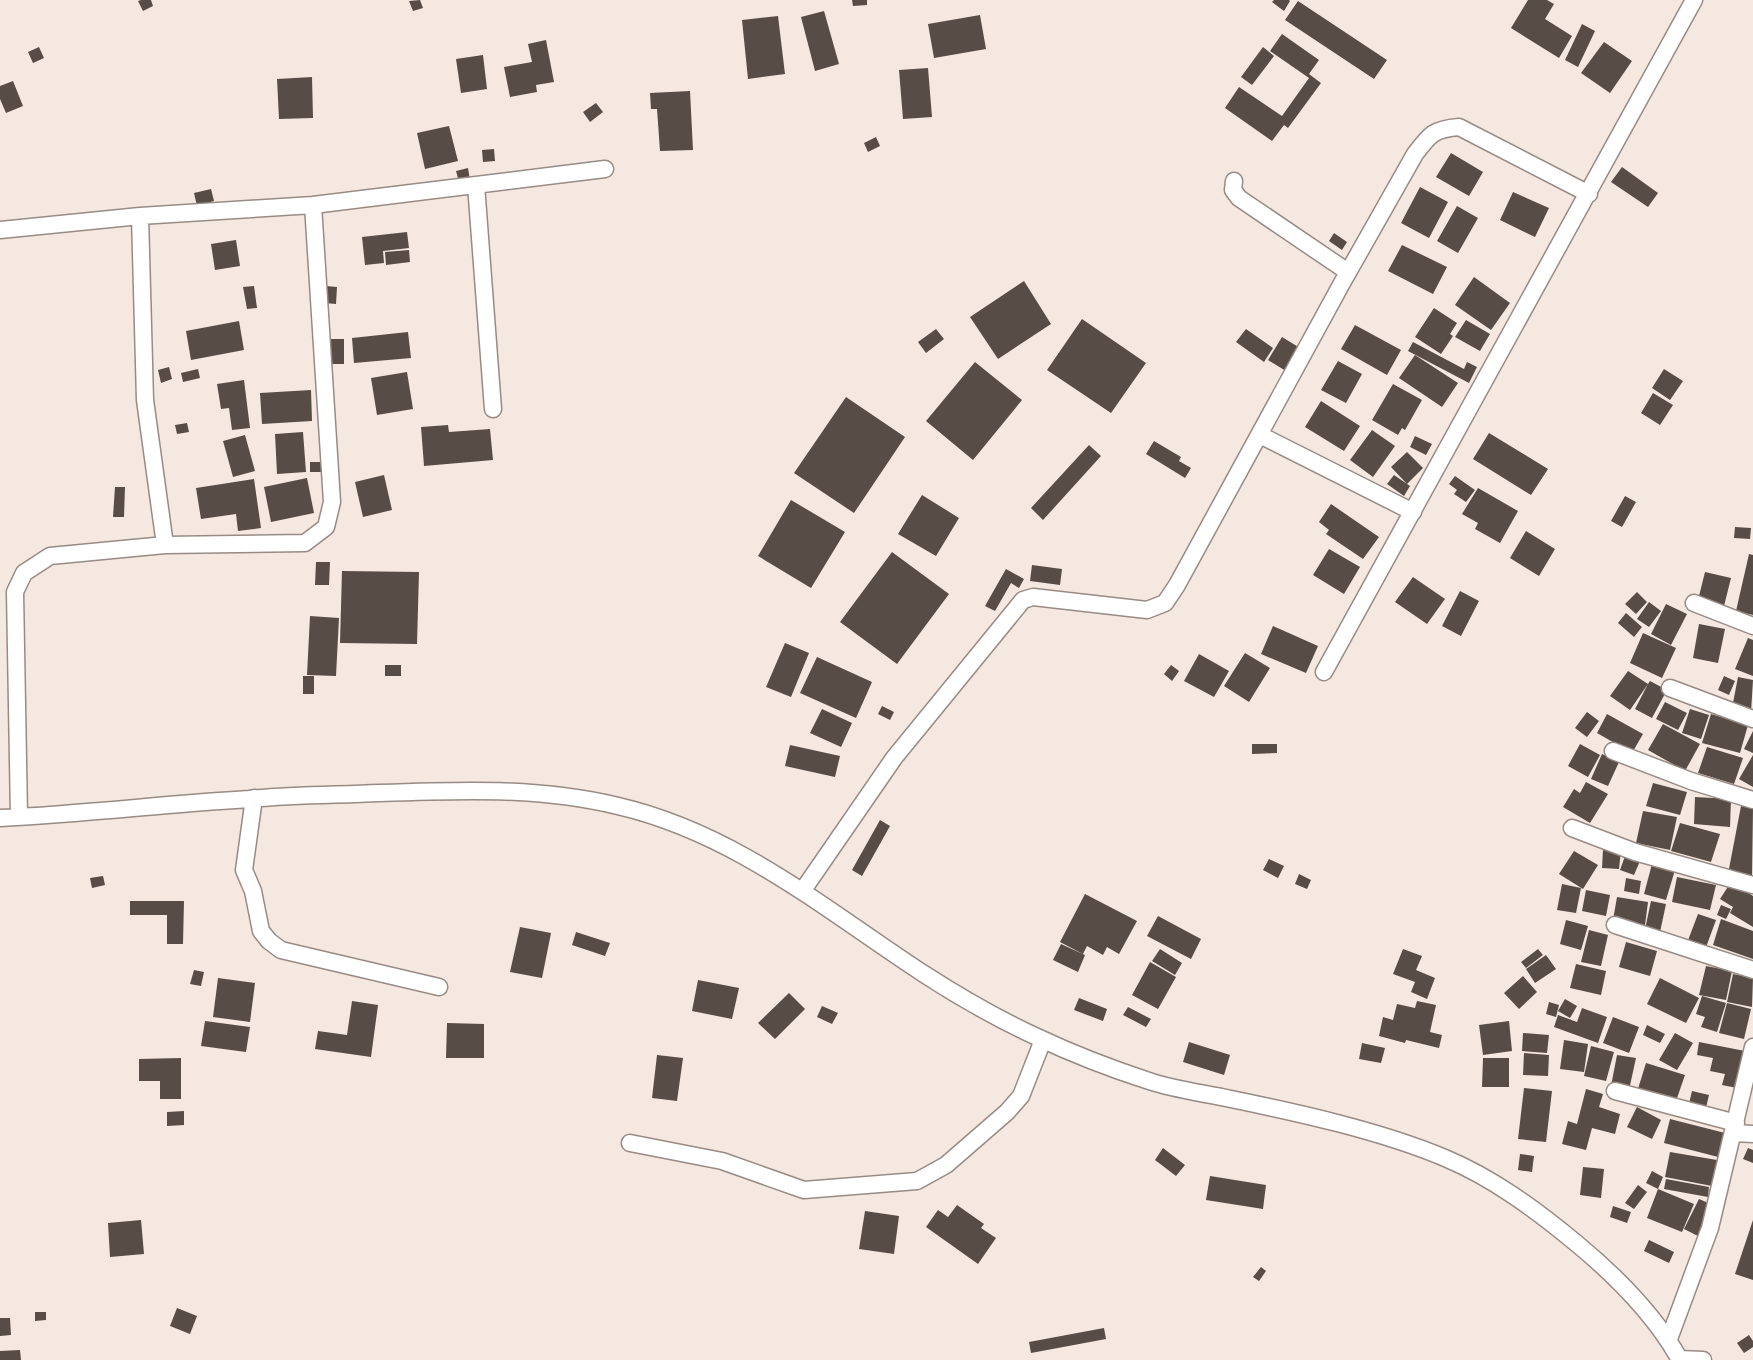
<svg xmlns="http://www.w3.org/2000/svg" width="1753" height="1360" font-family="'Asap Condensed',sans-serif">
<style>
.building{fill:#574c46}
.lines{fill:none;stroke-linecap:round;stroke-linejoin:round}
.minor-casing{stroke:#978b84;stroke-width:19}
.minor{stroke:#fff;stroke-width:16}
</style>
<rect width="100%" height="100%" fill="#f5e8e1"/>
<!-- building -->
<path class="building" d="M141 0H151L153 6 143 11 138 1Z
M420 0 423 8 413 11 409 1Z
M852 0H867V5L853 6Z
M1274 0H1289L1290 1 1284 11 1272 2Z
M1528 0H1547L1554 4 1545 19 1572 36 1559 58 1511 28Z
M1298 1 1387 60 1374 79 1285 20Z
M824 11 839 64 815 71 801 17Z
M980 15 986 49 934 58 928 24Z
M778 16 785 74 748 79 742 20Z
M1582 24 1595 31 1578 67 1565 60Z
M1282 34 1319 60 1309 74 1321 83 1288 128 1284 125 1272 141 1225 108 1239 87 1282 116 1309 78 1270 51Z
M546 40 554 82 536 85 537 92 510 97 504 67 532 62 528 44Z
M1604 42 1632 61 1610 93 1581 73Z
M39 47 44 58 33 63 28 52Z
M1263 47 1274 56 1252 85 1241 77Z
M483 55 487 89 461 93 456 59Z
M928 68 932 117 903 119 899 70Z
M312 77 313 118 279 119 277 79Z
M13 81 23 106 6 113 0 99V86Z
M690 91 693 150 660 151 657 109H651L650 93Z
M596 103 603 112 590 122 583 112Z
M449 126 458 161 425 169 417 133Z
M876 137 880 146 868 152 864 143Z
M494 149 495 161 483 162 482 150Z
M1451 153 1483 172 1469 196 1436 177Z
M1622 167 1658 193 1648 207 1611 182Z
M468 168 470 180 459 182 456 171Z
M1420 187 1448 202 1429 238 1401 223Z
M211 189 214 201 197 206 194 193Z
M1513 192 1549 208 1535 237 1500 220Z
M1457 206 1478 218 1458 253 1437 241Z
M407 232 409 248 383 251 384 263 365 265 362 237Z
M1334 233 1347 242 1342 250 1329 241Z
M236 240 240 266 215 270 211 244Z
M1402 245 1447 267 1433 294 1388 271Z
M409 250 410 262 386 265 385 252Z
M1474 277 1510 303 1491 330 1455 305Z
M1024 281 1051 324 998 359 970 317Z
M254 286 257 308 247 309 243 287Z
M326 286 337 287 336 304 325 303Z
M1434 308 1457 323 1450 334 1453 336 1441 354 1415 337Z
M1082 319 1146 363 1111 413 1047 370Z
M1466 320 1490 334 1480 351 1455 337Z
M239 321 244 350 191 360 186 331Z
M1355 325 1401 350 1387 375 1341 349Z
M936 329 944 339 926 353 918 342Z
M1246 329 1273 348 1264 362 1236 342Z
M408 332 411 358 354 363 352 338Z
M1282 337 1300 348 1286 371 1268 360Z
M330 339H344V364H329Z
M1413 342 1464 369 1467 362 1477 367 1469 383 1408 351Z
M1415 355 1458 383 1442 407 1399 378Z
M1338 361 1362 374 1346 403 1321 390Z
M975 362 1022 400 973 460 926 421Z
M169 367 172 379 161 383 158 370Z
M198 369 200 378 183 382 181 373Z
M1664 369 1683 381 1670 400 1652 388Z
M407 372 413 409 377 415 371 378Z
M244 380 250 428 232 430 229 408 221 409 217 384Z
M1393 384 1422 400 1405 430 1402 428 1398 435 1372 420Z
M311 390 312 421 262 424 260 393Z
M1653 393 1673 405 1660 425 1641 413Z
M846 397 905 437 854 513 794 473Z
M1321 401 1360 426 1344 451 1305 427Z
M187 423 189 432 177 434 175 425Z
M448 425 449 432 490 429 493 460 424 466 421 427Z
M1372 430 1395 446 1373 477 1350 460Z
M303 432 306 472 277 474 275 434Z
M1489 433 1548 469 1531 495 1473 459Z
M245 435 255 471 233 477 223 441Z
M1415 436 1432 444 1426 455 1410 447Z
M1154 441 1181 457 1179 461 1191 468 1185 478 1146 454Z
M1089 445 1101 456 1043 520 1031 508Z
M1407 452 1423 468 1407 484 1391 467Z
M310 462H322V472H310Z
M384 475 392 510 363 517 355 482Z
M1394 475 1410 486 1404 496 1387 484Z
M1455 476 1475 490 1466 502 1454 494 1457 490 1449 484Z
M307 478 314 513 271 522 264 487Z
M254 479 261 528 238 531 236 514 201 519 196 488Z
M115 487H125L124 517H113Z
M1478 488 1518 511 1500 543 1475 529 1478 523 1462 514Z
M922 495 959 518 936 556 898 534Z
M1625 496 1636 502 1622 527 1611 521Z
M791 500 845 532 811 588 758 556Z
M1331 504 1379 537 1363 559 1326 534 1329 530 1319 522Z
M1735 527 1751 528 1750 539 1734 538Z
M1526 531 1555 549 1539 576 1510 558Z
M1329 549 1360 567 1344 594 1313 575Z
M892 552 949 594 897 664 840 622Z
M1749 554 1753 555V615L1736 611Z
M316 562H330L329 585H315Z
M1032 565 1062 569 1060 585 1030 581Z
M1006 569 1024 579 1019 588 1011 583 995 611 985 606Z
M342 571 419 572 417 644 340 643Z
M1705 572 1731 578 1723 610 1697 604Z
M1413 577 1445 599 1427 624 1395 602Z
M1460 591 1479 601 1461 636 1442 626Z
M1637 592 1647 602 1636 614 1625 604Z
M1649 602 1661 611 1649 627 1637 619Z
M1666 604 1687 614 1671 645 1651 634Z
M1626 613 1642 627 1634 637 1618 623Z
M310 616 339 618 336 676 307 675Z
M1699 624 1725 629 1718 663 1693 658Z
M1273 626 1318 646 1306 673 1261 654Z
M1643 633 1676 648 1662 678 1630 663Z
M1748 638 1753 640V676L1735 669Z
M785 643 809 653 791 697 766 687Z
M1245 653 1270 668 1249 702 1224 686Z
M1199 654 1229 671 1214 697 1184 681Z
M817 657 872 682 856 718 800 693Z
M385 665H401V676H385Z
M1171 665 1179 671 1172 681 1164 674Z
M1628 671 1648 684 1650 681 1667 690 1652 718 1635 709 1648 684 1630 710 1610 696Z
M303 676H314V694H303Z
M1724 676 1735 681 1729 695 1718 690Z
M1738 677 1753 680 1751 712 1732 708Z
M1665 702 1687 713 1678 730 1656 719Z
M882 706 894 712 890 720 878 714Z
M822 709 852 723 841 747 810 733Z
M1690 709 1709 715 1701 739 1682 733Z
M1587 712 1599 721 1587 737 1575 728Z
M1607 714 1643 734 1632 753 1597 733Z
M1711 714 1748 725 1740 753 1702 743Z
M1663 724 1700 744 1685 771 1648 750Z
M1753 731V753L1744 749Z
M1252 744H1277V753L1252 754Z
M1580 744 1600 755 1588 777 1568 766Z
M790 745 840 756 835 777 785 766Z
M1707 747 1743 758 1734 784 1698 773Z
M1602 754 1619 762 1608 786 1591 779Z
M1753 755V787L1739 779Z
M1586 782 1608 794 1590 823 1563 807 1574 789 1580 793Z
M1653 783 1687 792 1680 815 1646 806Z
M1695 797 1731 799 1730 827 1694 824Z
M1741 806 1753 809 1752 878 1728 874Z
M1643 811 1677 817 1670 850 1636 843Z
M880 820 890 826 862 876 852 870Z
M1680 823 1720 834 1711 862 1671 851Z
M1603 849 1621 850 1619 869 1602 868Z
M1574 851 1598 865 1583 889 1559 874Z
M1625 856 1640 861 1634 875 1620 870Z
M1269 859 1284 866 1278 878 1263 870Z
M1652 864 1675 870 1666 900 1644 894Z
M1299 874 1311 880 1307 889 1295 884Z
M103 876 105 885 92 888 90 878Z
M1677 877 1716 885 1710 910 1672 902Z
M1626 878 1641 881 1639 894 1624 891Z
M1731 882 1753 896V927L1730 913 1733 907 1720 899Z
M1562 884 1581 888 1576 913 1557 910Z
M1586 890 1610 895 1606 916 1582 911Z
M1085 894 1137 921 1119 954 1107 947 1103 955 1087 946 1083 954 1060 942Z
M1617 897 1648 902 1645 925 1613 920Z
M130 901H184L183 944H167V915H130Z
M1651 901 1666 904 1659 937 1644 934Z
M1721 905 1731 909 1726 919 1717 915Z
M1698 914 1716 920 1705 950 1687 943Z
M1158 916 1201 939 1191 959 1147 936Z
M1721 919 1753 931V959L1713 945Z
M1566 920 1588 926 1581 950 1560 944Z
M520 927 551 933 542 978 510 972Z
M1589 930 1608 935 1601 966 1581 962Z
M576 932 610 943 605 956 572 945Z
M1626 942 1657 951 1650 976 1619 967Z
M1061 944 1085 955 1078 972 1053 960Z
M1160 949 1182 963 1175 975 1152 961Z
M1403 949 1422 956 1416 970 1435 978 1427 999 1411 992 1415 982 1393 974Z
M1538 949 1543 955 1526 968 1521 962Z
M1546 955 1556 969 1535 983 1526 969Z
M1150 962 1176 977 1158 1009 1132 995Z
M1576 964 1606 971 1601 995 1570 988Z
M1706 966 1732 971 1726 1000 1699 995Z
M194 970 204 972 201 986 190 984Z
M1733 974 1753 978 1752 1007 1727 1002Z
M1523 976 1537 992 1519 1009 1504 993Z
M218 978 255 983 250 1022 213 1017Z
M1660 978 1699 998 1686 1023 1647 1004Z
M698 980 739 988 732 1019 692 1011Z
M789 993 805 1009 775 1039 758 1023Z
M1702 996 1726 1003 1717 1032 1701 1027 1705 1017 1696 1014Z
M1079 998 1107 1009 1103 1021 1074 1010Z
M1565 999 1577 1006 1570 1018 1558 1011Z
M352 1001 378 1005 371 1057 315 1049 318 1031 347 1035Z
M1417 1001 1436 1005 1430 1032 1442 1035 1439 1048 1406 1040 1405 1043 1379 1036 1383 1017 1393 1020 1397 1004 1415 1008Z
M1549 1002 1559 1005 1556 1017 1546 1014Z
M1727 1003 1751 1009 1744 1039 1719 1033Z
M822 1006 838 1013 832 1024 817 1017Z
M1128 1007 1151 1019 1146 1027 1123 1015Z
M1582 1008 1607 1017 1598 1043 1554 1027 1558 1015 1577 1022Z
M1613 1017 1639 1027 1629 1053 1603 1043Z
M205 1021 250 1027 246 1052 201 1046Z
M1509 1021 1512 1051 1483 1055 1479 1025Z
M447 1023 484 1024V1058H446Z
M1647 1025 1665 1034 1660 1043 1643 1035Z
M1523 1033 1549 1035 1547 1053 1522 1051Z
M1675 1033 1693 1043 1677 1070 1659 1060Z
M1564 1040 1588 1044 1584 1072 1560 1069Z
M1189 1042 1230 1055 1224 1075 1183 1062Z
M1699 1042 1745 1051 1737 1088 1722 1085 1725 1074 1710 1071 1713 1058 1697 1055Z
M1362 1043 1385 1048 1381 1063 1359 1059Z
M1591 1046 1614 1052 1606 1081 1584 1076Z
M1524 1053 1549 1055 1548 1076 1523 1075Z
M657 1055 683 1058 677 1101 652 1098Z
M1617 1055 1636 1058 1629 1090 1611 1086Z
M181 1058V1099H160V1081H139V1059Z
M1483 1058H1509V1087H1482Z
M1646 1063 1685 1075 1675 1104 1637 1092Z
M1524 1088 1552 1091 1546 1142 1518 1139Z
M1586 1089 1603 1094 1599 1107 1620 1114 1615 1134 1592 1128 1586 1150 1562 1144 1568 1121 1577 1124Z
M1692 1091 1709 1095 1705 1112 1688 1108Z
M1637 1107 1661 1120 1652 1139 1627 1127Z
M184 1111V1125L167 1126V1112Z
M1670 1119 1729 1134 1722 1158 1664 1143Z
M1163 1148 1185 1165 1176 1176 1155 1160Z
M1748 1148 1753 1150V1163L1743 1159Z
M1670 1152 1717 1160 1712 1186 1665 1177Z
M1520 1154 1534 1156 1532 1172 1518 1170Z
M1583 1167 1604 1169 1601 1198 1580 1195Z
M1652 1171 1663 1177 1658 1189 1646 1183Z
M1210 1176 1266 1185 1263 1209 1206 1200Z
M1666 1179 1709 1187 1708 1197 1664 1189Z
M1638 1185 1647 1192 1634 1209 1625 1203Z
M1658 1189 1694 1204 1682 1232 1647 1218Z
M1699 1199 1713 1205 1698 1236 1684 1229Z
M957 1205 984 1224 981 1228 996 1238 978 1264 926 1227 938 1210 948 1217Z
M1613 1206 1631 1212 1627 1223 1610 1217Z
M865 1211 899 1216 894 1254 859 1249Z
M141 1220 144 1254 110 1257 108 1223Z
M1753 1220V1280L1735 1274Z
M1649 1240 1674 1252 1669 1263 1644 1251Z
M1261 1267 1266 1271 1259 1281 1253 1277Z
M177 1308 197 1316 190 1334 170 1326Z
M35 1312H46V1320L35 1321Z
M0 1318H10L11 1335 0 1336Z
M1104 1328 1106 1339 1031 1353 1029 1342Z
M1749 1335 1753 1341V1347L1744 1353 1737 1343Z
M20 1350 21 1360H0V1351Z"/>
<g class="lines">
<!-- minor casing -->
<g class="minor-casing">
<path id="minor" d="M1234 181 1233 190 1239 198 1348 272
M476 185 493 409
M140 216 145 400 165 545
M0 230 140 216 313 205 605 169
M1260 435 1413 512
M1694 603 1753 626
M1324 672 1694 0
M1670 688 1753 719
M1613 751 1691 781 1753 800
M254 798 244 870 253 891 261 931 269 941 281 950 439 987
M19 817 15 592 24 573 50 556 165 545 305 543 326 527 332 502 313 205
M0 818C83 814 166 804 249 799 292 795 336 795 379 793 459 790 539 787 618 806 735 833 826 910 924 974 961 998 998 1019 1037 1037 1073 1054 1112 1069 1149 1081 1176 1090 1204 1093 1231 1099 1299 1113 1381 1131 1445 1158 1493 1178 1536 1210 1576 1243 1616 1276 1655 1315 1680 1360
M1572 828 1635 852 1753 885
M803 890 894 758 1023 600 1033 597 1147 610 1165 603 1177 585 1342 283 1415 154C1430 134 1434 129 1459 127L1589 194
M1615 925 1753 970
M1615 1091 1736 1123
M1734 1133 1753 1134
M630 1143 722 1161 804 1190 917 1181 946 1165 1007 1112 1021 1096 1043 1040
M1669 1339 1710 1228 1753 1047
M1679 1359 1703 1360"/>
</g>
<!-- minor -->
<use href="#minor" class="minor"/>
</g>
</svg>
